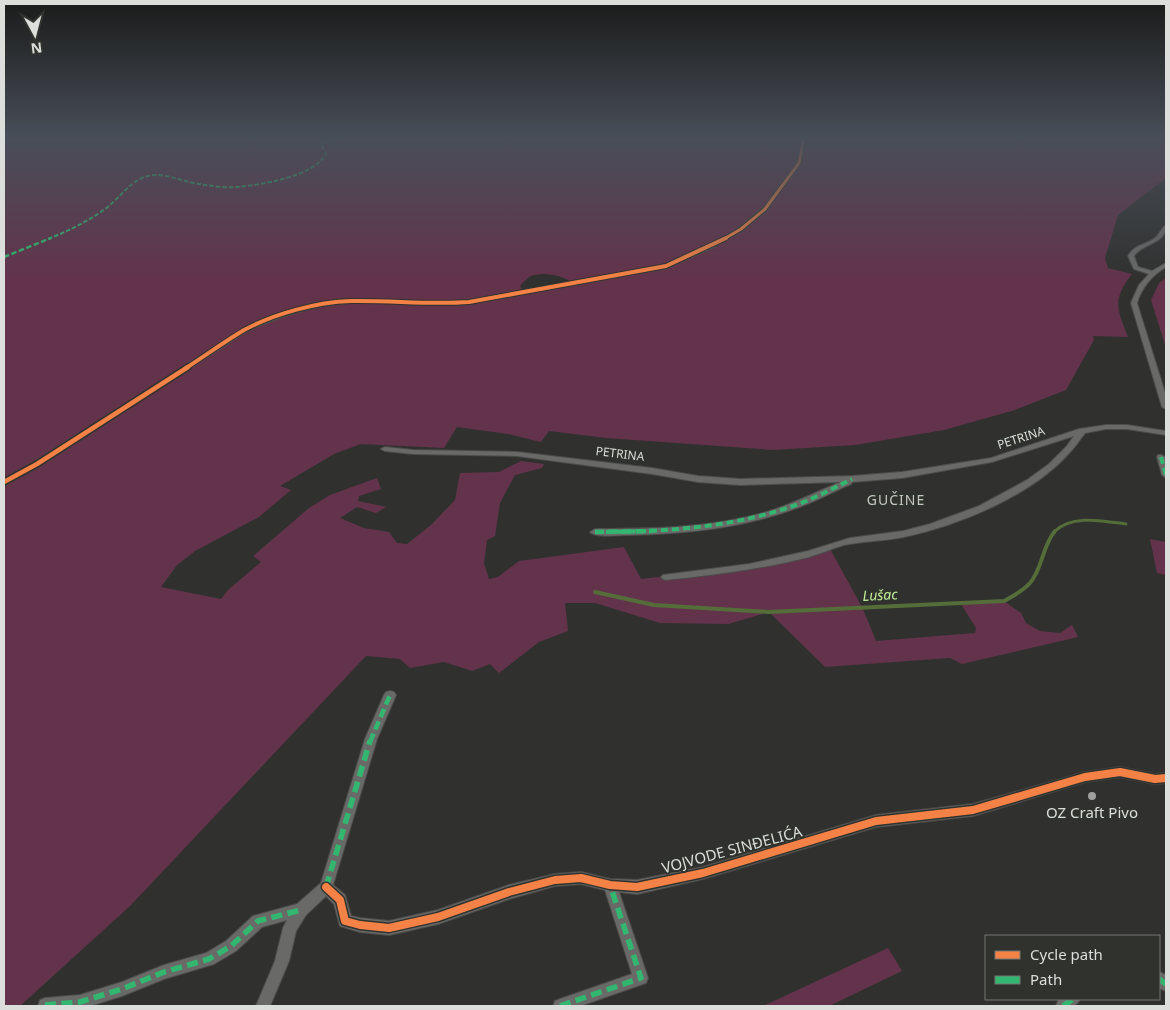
<svg xmlns="http://www.w3.org/2000/svg" width="1170" height="1010" font-family="'Noto Sans',sans-serif">
<style>
.green{fill:#63334b}
.lines{fill:none;stroke-linecap:round;stroke-linejoin:round}
.stream-far1{stroke:#546d39;stroke-width:3}
.stream{stroke:#546d39;stroke-width:4}
.street-casing{stroke:#4c4d4b;stroke-width:2}
.street{fill:#696a68;fill-rule:evenodd}
.quiet-far4{stroke:#33b770;stroke-width:2;stroke-dasharray:4.5 2;stroke-linecap:butt}
.quiet-far3{stroke:#33b770;stroke-width:2.5;stroke-dasharray:5.5 2.5;stroke-linecap:butt}
.quiet-far2{stroke:#33b770;stroke-width:4;stroke-dasharray:7 4;stroke-linecap:butt}
.quiet-far1{stroke:#33b770;stroke-width:4.5;stroke-dasharray:9 4.5;stroke-linecap:butt}
.quiet{stroke:#33b770;stroke-width:5.5;stroke-dasharray:11 5.5;stroke-linecap:butt}
.cycleway-far3-casing{stroke:#30322e;stroke-width:5}
.cycleway-far2-casing{stroke:#30322e;stroke-width:6}
.cycleway-far1-casing{stroke:#30322e;stroke-width:8}
.cycleway-casing{stroke:#30322e;stroke-width:11}
.cycleway-far3{stroke:#f48246;stroke-width:3}
.cycleway-far2{stroke:#f48246;stroke-width:4}
.cycleway-far1{stroke:#f48246;stroke-width:4.5}
.cycleway{stroke:#f48246;stroke-width:8}
.poi-dot{fill:#a0a19f;stroke:#30322e;stroke-width:2}
.labels{text-anchor:middle;stroke-width:4;stroke-linejoin:round;paint-order:stroke}
.street-label{font-size:12px;fill:#dcdedb;stroke:#30322e}
.neighbourhood-label{font-size:14px;letter-spacing:1px;fill:#c4c8c2;stroke:#30322e}
.water-label{font-size:14px;font-style:italic;fill:#c5ef9a;stroke:#30322e}
.near-poi-label{font-size:15px;fill:#dcdedb;stroke:#30322e}
.near-street-label{font-size:15px;fill:#dcdedb;stroke:#30322e}
</style>
<rect width="100%" height="100%" fill="#30312f"/>
<!-- green -->
<path class="green" d="M4 137H803L798 163 764 209 740 229 711 246 665 265 573 283C562 275 542 271 529 277 526 279 522 284 520 286L524 292 445 304 335 302 262 321 36 464 4 481Z
M805 137H1166V178L1118 215 1105 258 1108 268 1132 274C1112 299 1117 309 1128 337L1093 336 1094 340 1066 390 1015 410 944 430 855 445 773 450 606 438 549 431 541 442 508 434 457 427 444 448 361 444 334 454 280 486 291 490 259 517 195 551 177 565 161 587 221 599 228 590 261 562 253 556 309 508 330 495 377 478 381 489 359 496 358 501 386 507 376 513 357 507 340 518 364 528 389 532 397 543 407 544 431 525 455 500 460 473 499 472 521 461 544 464 542 468 515 475 500 503 495 536 487 540 484 563 489 579 498 577 519 561 624 547 641 579 747 567 829 547 863 609 876 641 975 633 976 628 961 604 1004 601 1021 613 1026 623 1040 631 1060 633 1072 625 1078 637 962 664 950 658 825 667 769 612 728 624 660 623 595 603H565L568 631 539 642 499 673 490 664 472 671 444 662 410 668 400 659 366 656 130 906 20 1006H4V483L38 465 245 331 263 322 305 310 336 303 445 304 667 266 713 246 741 229 766 209 800 163Z
M1166 278V348L1151 300 1159 283Z
M1150 539 1166 542V575L1157 573Z
M888 948 902 971 829 1006H763Z"/>
<g class="lines">
<!-- stream-far1 -->
<path class="stream-far1" d="M1054 532C1071 514 1104 521 1126 524"/>
<!-- stream -->
<path class="stream" d="M595 592 654 605 769 612 1004 601C1013 596 1023 591 1030 583 1043 568 1042 546 1055 531"/>
<!-- street casing -->
<g class="street-casing">
<path id="street" d="M802 137H806L801 163 767 210 743 230 714 247 666 268 469 304C429 307 390 301 350 303 315 304 279 317 247 331L40 466 4 485V479L34 462 243 329 267 318 293 310 322 303 350 299 445 302 469 300 664 265 710 245 739 228 763 208 797 163Z
M1166 225C1167 244 1142 243 1134 256L1138 267 1152 271 1166 263V267C1151 276 1142 287 1137 303L1166 396V409L1162 407 1131 303 1139 285 1149 274 1134 269 1128 256C1136 243 1145 246 1155 238 1160 234 1161 228 1166 225Z
M1106 425H1127L1166 431V435L1127 429H1106L1085 433C1080 439 1076 446 1071 451 1033 495 960 525 904 537 885 541 864 541 844 545 830 549 816 556 801 559 756 570 712 575 666 580L663 579 661 577 663 575 749 564 808 551 850 538 903 531 930 524 979 506 1027 480 1049 464 1066 447 1074 436 992 462 902 478 852 482 851 484C834 491 819 500 802 506 746 528 687 534 628 535 619 535 596 538 590 532L595 529C654 529 716 528 773 510 797 502 818 491 841 482L740 485 698 482 652 474 517 456 413 454 385 451 381 449 385 447 413 450 517 452 652 468 698 476 740 479 852 476 902 472 991 458 1079 429Z
M1158 455H1161L1165 457 1166 478 1162 475 1157 457Z
M390 691 394 692 396 695 377 739 333 885 345 895 351 916 360 918 389 921 438 910 509 885 555 874 581 872 610 879 637 880 703 867 876 815 973 804 1085 772 1120 767 1155 774 1166 773V783L1155 784 1120 777 1085 782 973 816 876 827 703 879 637 894 619 892 648 978 646 983 580 1006H553L555 1001 560 999 632 974 605 890 581 884 555 886 509 899 438 924 389 935 360 932 340 926 334 904 326 896 306 915 296 931 289 961 270 1006H256L275 961 283 928 287 920 262 927 236 951 214 964 164 979 122 996 90 1006H38L40 1000 45 998 80 995 122 982 164 965 206 953 226 941 253 916 297 904 321 883 365 739 384 695 386 692Z
M1159 972 1166 975V991L1159 988Z
M1061 999H1080C1076 1009 1066 1006 1056 1006L1058 1001Z"/>
</g>
<!-- street -->
<use href="#street" class="street"/>
<!-- quiet-far4 -->
<path class="quiet-far4" d="M48 239C68 231 87 222 105 209 122 197 131 177 154 175 168 174 184 182 199 184 211 186 224 188 237 187 260 185 317 176 326 153L321 144 339 137"/>
<!-- quiet-far3 -->
<path class="quiet-far3" d="M4 257 51 238"/>
<!-- quiet-far2 -->
<path class="quiet-far2" d="M1161 457 1166 475
M595 532C663 532 731 528 796 505 815 498 834 488 852 479"/>
<!-- quiet-far1 -->
<path class="quiet-far1" d="M595 532 653 531
M370 742 390 695"/>
<!-- quiet -->
<path class="quiet" d="M326 887 370 741
M1159 979 1166 984
M45 1005 80 1002 122 989 164 972 209 959 231 946 258 921 301 910
M560 1006 641 978 610 885
M1063 1006 1073 999"/>
<!-- cycleway-far3 casing -->
<g class="cycleway-far3-casing">
<path id="cycleway-far3" d="M724 239 741 229 765 209 799 163 804 137"/>
</g>
<!-- cycleway-far2 casing -->
<g class="cycleway-far2-casing">
<path id="cycleway-far2" d="M186 368C206 355 224 342 244 330 274 314 316 302 351 301 390 300 429 305 469 302L666 266 726 238"/>
</g>
<!-- cycleway-far1 casing -->
<g class="cycleway-far1-casing">
<path id="cycleway-far1" d="M4 482 37 464 188 367"/>
</g>
<!-- cycleway casing -->
<g class="cycleway-casing">
<path id="cycleway" d="M326 887 340 900 345 921 360 925 389 928 438 917 509 892 555 880 581 878 610 885 637 887 703 873 876 821 973 810 1085 777 1120 772 1155 779 1166 778"/>
</g>
<!-- cycleway-far3 -->
<use href="#cycleway-far3" class="cycleway-far3"/>
<!-- cycleway-far2 -->
<use href="#cycleway-far2" class="cycleway-far2"/>
<!-- cycleway-far1 -->
<use href="#cycleway-far1" class="cycleway-far1"/>
<!-- cycleway -->
<use href="#cycleway" class="cycleway"/>
</g>
<!-- sky -->
<linearGradient id="sky" x2="0" y2="1"><stop stop-color="#1a1b1a"/><stop offset="0.49" stop-color="#484e58"/><stop offset="1" stop-color="#484e58" stop-opacity="0"/></linearGradient>
<rect width="1170" height="279" fill="url(#sky)"/>
<!-- markers -->
<circle class="poi-dot" cx="1092" cy="796" r="5"/>
<g class="labels">
<!-- street labels -->
<g class="street-label">
<text transform="translate(1021 438) rotate(-18)" y="4">PETRINA</text>
<text transform="translate(620 454) rotate(7)" y="4">PETRINA</text>
</g>
<!-- neighbourhood labels -->
<g class="neighbourhood-label">
<text x="896" y="505">GUČINE</text>
</g>
<!-- water labels -->
<g class="water-label">
<text transform="translate(880 595) rotate(-3)" y="5">Lušac</text>
</g>
<!-- near-poi labels -->
<g class="near-poi-label">
<text x="1092" y="818">OZ Craft Pivo</text>
</g>
<!-- near-street labels -->
<g class="near-street-label">
<text transform="translate(732 850) rotate(-15)" y="5">VOJVODE SINĐELIĆA</text>
</g>
</g>
<!-- border -->
<rect width="1170" height="1010" fill="none" stroke="#dcdedb" stroke-width="10"/>
<!-- legend -->
<rect x="985" y="935" width="175" height="65" fill="#30322e" stroke="#757773"/>
<rect x="995" y="951" width="25" height="8" fill="#f48246" stroke="#757773"/>
<text x="1030" y="960" font-size="15" fill="#dcdedb">Cycle path</text>
<rect x="995" y="976" width="25" height="8" fill="#33b770" stroke="#757773"/>
<text x="1030" y="985" font-size="15" fill="#dcdedb">Path</text>
<!-- north arrow -->
<g transform="translate(35 35) rotate(173)" stroke="#30322e" stroke-width="4" paint-order="stroke">
<path d="M0-4L9 19L0 12L-9 19Z" fill="#dcdedb"/>
<text y="-8" font-size="14" font-weight="bold" text-anchor="middle" fill="#dcdedb">N</text>
</g>
</svg>
